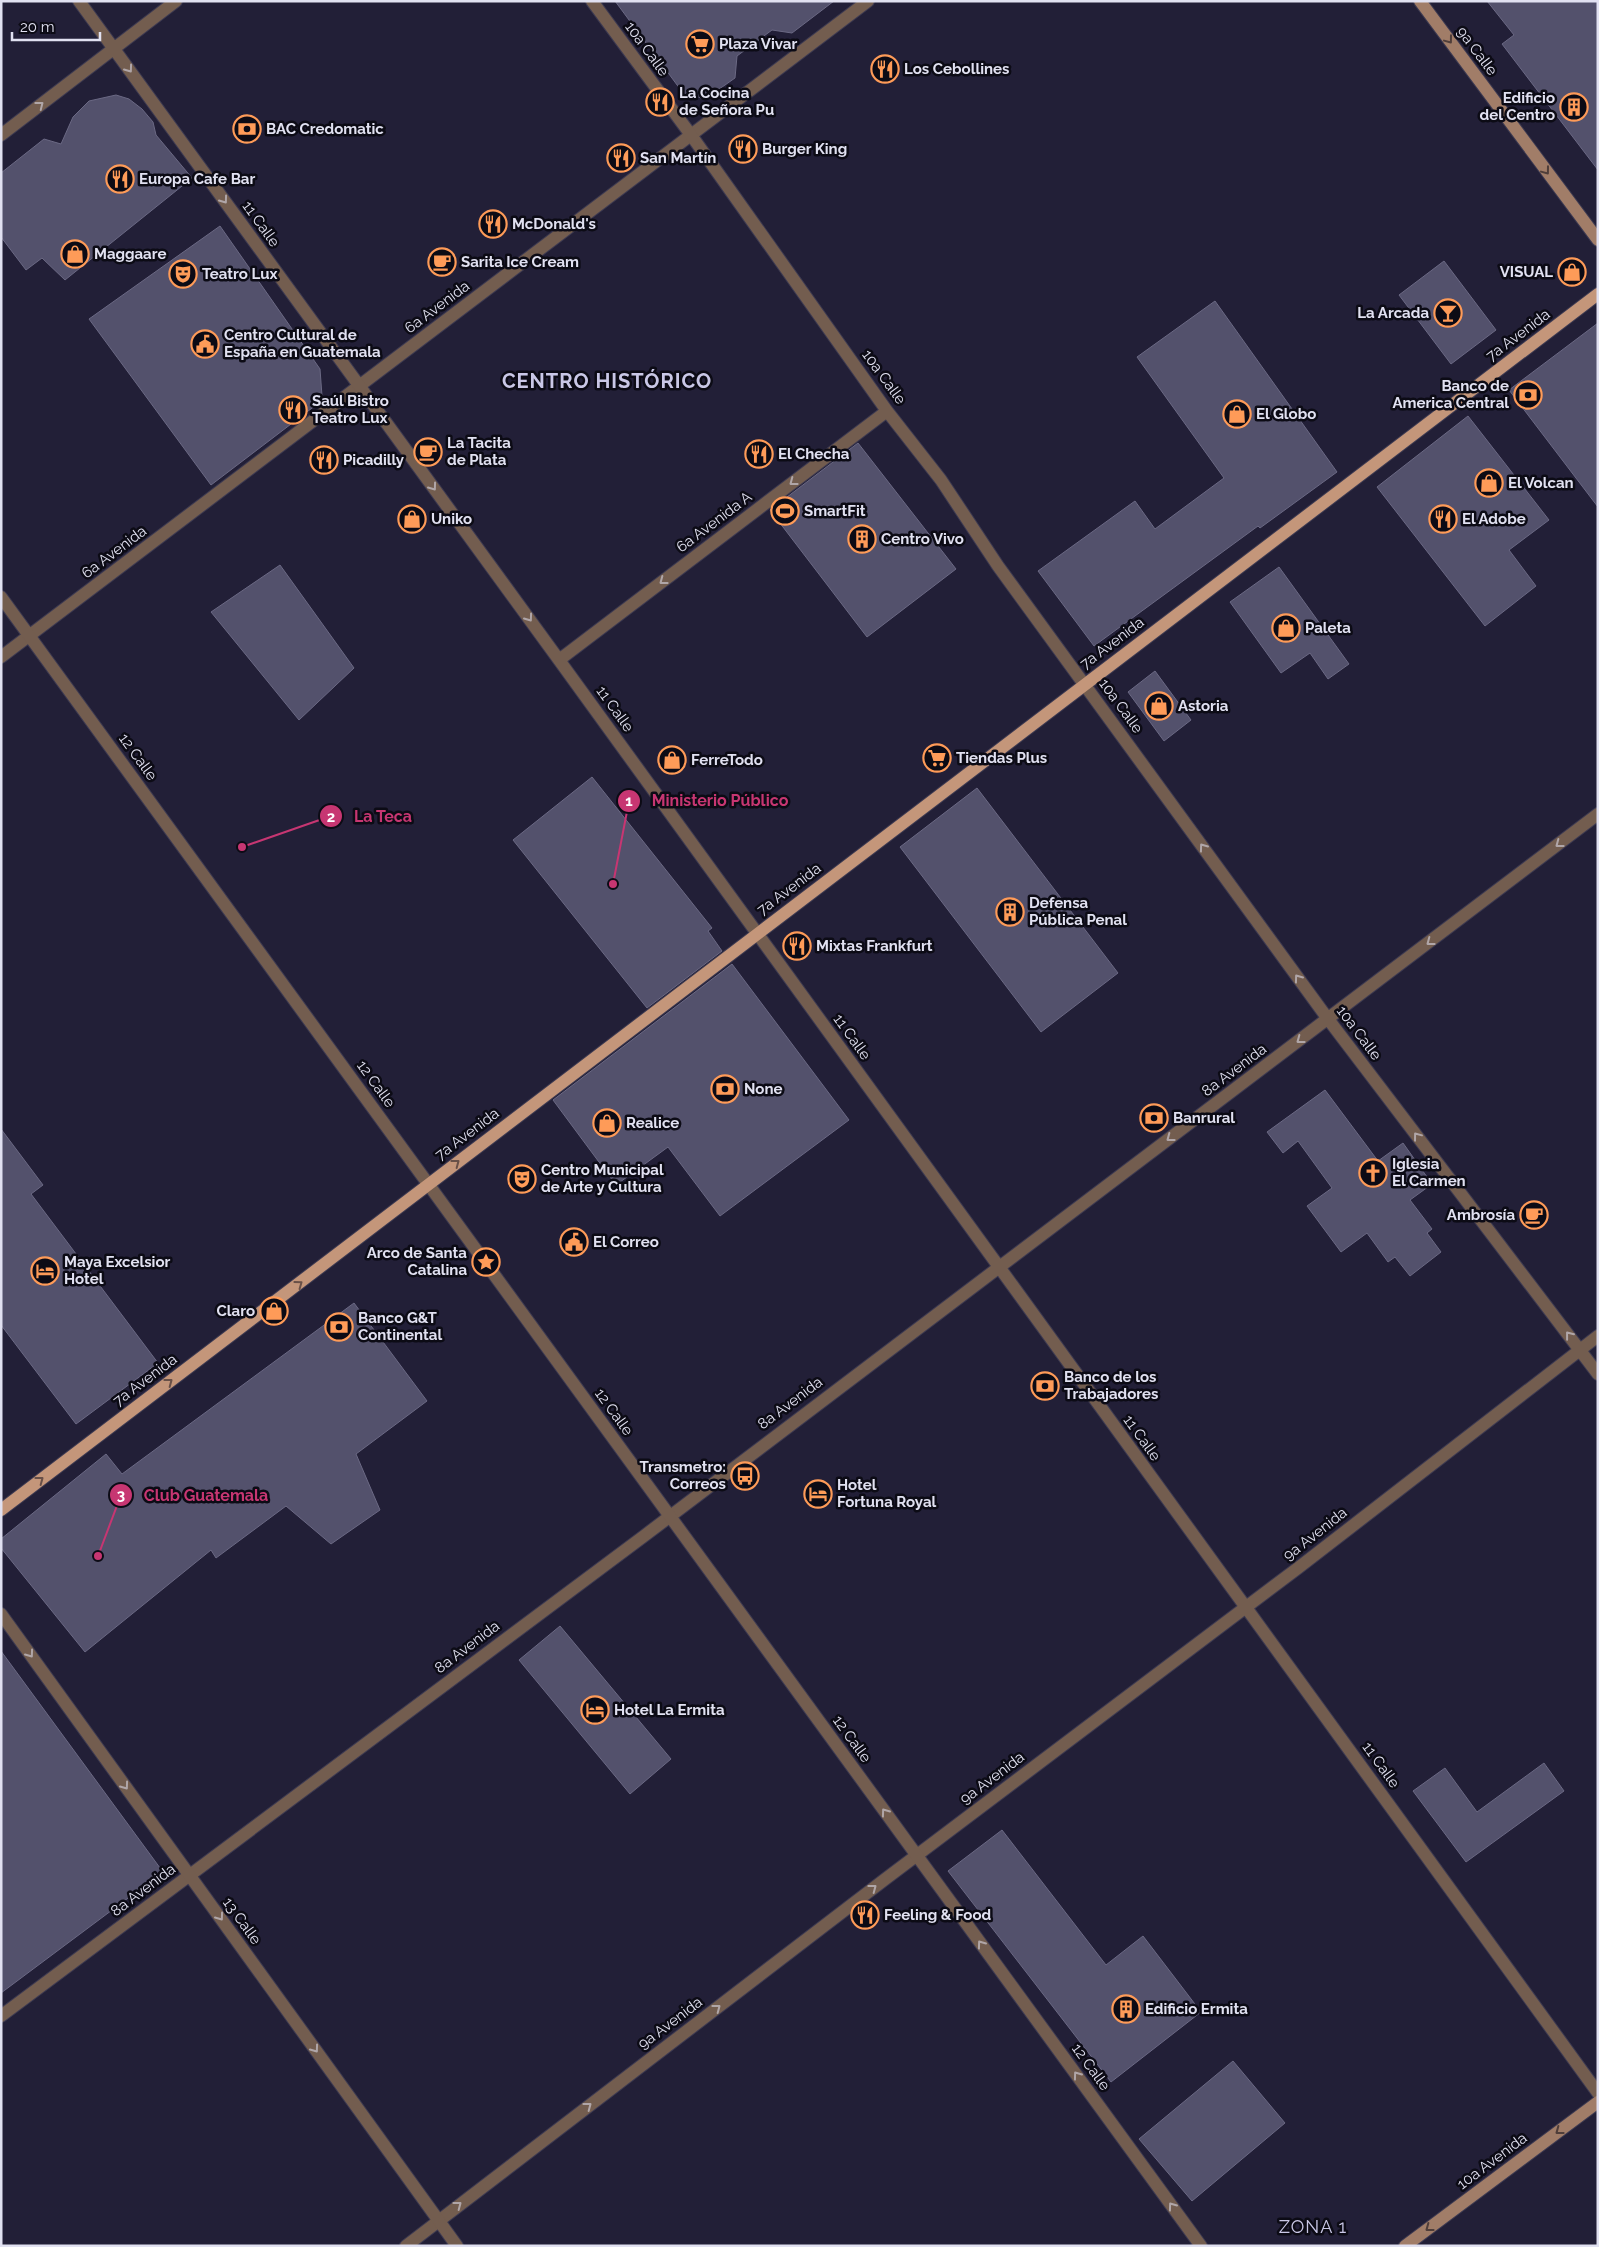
<svg xmlns="http://www.w3.org/2000/svg" width="1599" height="2247" font-family="Raleway,sans-serif">
<style>
.building{fill:#53516c;stroke:#6b6984}
.lines{fill:none;stroke-linecap:round;stroke-linejoin:round}
.pedestrian-casing{stroke:#3d3a51;stroke-width:14}
.minor-casing{stroke:#3d3a51;stroke-width:14}
.tertiary-casing{stroke:#3d3a51;stroke-width:14}
.secondary-casing{stroke:#3d3a51;stroke-width:14}
.primary-casing{stroke:#3d3a51;stroke-width:14}
.pedestrian{stroke:#735d4f;stroke-width:12}
.minor{stroke:#735d4f;stroke-width:12}
.tertiary{stroke:#735d4f;stroke-width:12}
.secondary{stroke:#a17d68;stroke-width:12}
.primary{stroke:#c4967a;stroke-width:12}
.oneway{stroke:#4f3e3a}
.oneway2{stroke:#b0a6a8}
.oneway3{stroke:#685048}
.labels{text-anchor:middle;stroke-width:5;stroke-linejoin:round;paint-order:stroke}
.poi-label{font-size:15px;font-weight:bold;fill:#e1e1f1;stroke:#0c0b15;text-anchor:start}
.street-label{font-size:15px;fill:#e1e1f1;stroke:#0c0b15}
.quarter-label{font-size:18px;letter-spacing:1px;fill:#c9c7e6;stroke:#0c0b15}
.district-label{font-size:20px;font-weight:bold;letter-spacing:1px;fill:#c9c7e6;stroke:#0c0b15}
.leader{fill:none;stroke:#c73672;stroke-width:2}
.callout-dot{fill:#c73672;stroke:#0c0b15;stroke-width:2}
.mark-label{font-size:15px;text-anchor:middle;font-weight:bold;fill:#fff}
.callout-label{font-size:16px;text-anchor:middle;font-weight:bold;fill:#c73672;stroke:#0c0b15;stroke-width:5;stroke-linejoin:round;paint-order:stroke}
</style>
<rect width="100%" height="100%" fill="#221f37"/>
<!-- building -->
<path class="building" d="M615 1H834L792 33 772 30 737 56 735 78 705 99 683 93Z
M1487 1H1598V170L1502 44 1514 35Z
M116 95 129 99 142 109 153 122 156 135 192 178 65 280 42 258 26 270 1 237V173L44 139 61 144 73 117 89 101Z
M220 226 320 369 322 396 316 405 211 485 89 319Z
M1444 261 1496 330 1451 364 1399 295Z
M1215 301 1337 472 1260 528 1258 526 1094 646 1038 571 1135 501 1155 529 1224 478 1137 357Z
M1598 323V507L1509 390Z
M1468 416 1549 520 1509 550 1536 586 1485 626 1377 487Z
M858 443 956 569 867 637 770 510Z
M280 565 354 668 299 720 211 612Z
M1279 567 1349 664 1328 679 1310 653 1281 673 1230 602Z
M1155 671 1191 720 1164 741 1128 692Z
M592 777 712 928 708 931 722 951 647 1008 513 840Z
M977 788 1118 973 1041 1032 900 847Z
M732 964 849 1120 720 1216 668 1147 616 1185 553 1100Z
M1325 1090 1378 1161 1403 1143 1432 1184 1410 1200 1432 1229 1427 1233 1441 1252 1410 1276 1395 1257 1388 1262 1367 1233 1341 1252 1307 1206 1332 1188 1298 1141 1283 1153 1267 1132Z
M1 1129 43 1185 31 1194 158 1363 76 1424 1 1325Z
M354 1303 427 1401 356 1454 380 1510 331 1544 286 1506 216 1558 211 1550 85 1652 1 1548V1539L106 1454 122 1474Z
M560 1626 671 1759 630 1794 519 1660Z
M1 1651 163 1872 1 1993Z
M1544 1763 1564 1791 1466 1862 1413 1791 1445 1768 1477 1812Z
M1002 1830 1106 1965 1143 1936 1201 2012 1111 2082 948 1871Z
M1233 2061 1285 2123 1192 2201 1139 2139Z"/>
<g class="lines">
<!-- pedestrian casing -->
<g class="pedestrian-casing">
<path id="pedestrian" d="M1 657 868 1"/>
</g>
<!-- minor casing -->
<g class="minor-casing">
<path id="minor" d="M79 1 559 660 1598 2093
M592 1 691 135 887 411 941 480 998 566 1328 1019 1598 1374
M1 135 176 1
M559 660 887 411
M1 2016 644 1536 1598 814
M406 2246 884 1880 1298 1568 1598 1336"/>
</g>
<!-- tertiary casing -->
<g class="tertiary-casing">
<path id="tertiary" d="M1 597 1201 2246
M1 1614 457 2246"/>
</g>
<!-- secondary casing -->
<g class="secondary-casing">
<path id="secondary" d="M1420 1 1598 240
M1405 2246 1598 2102"/>
</g>
<!-- primary casing -->
<g class="primary-casing">
<path id="primary" d="M1 1510 1598 294"/>
</g>
<!-- pedestrian -->
<use href="#pedestrian" class="pedestrian"/>
<!-- minor -->
<use href="#minor" class="minor"/>
<!-- tertiary -->
<use href="#tertiary" class="tertiary"/>
<!-- secondary -->
<use href="#secondary" class="secondary"/>
<!-- primary -->
<use href="#primary" class="primary"/>
</g>
<!-- one-way arrows -->
<defs><path id="oneway-chevron" d="M-2-3.5L2.5 0L-2 3.5" fill="none" stroke-width="1.6" stroke-linecap="round" stroke-linejoin="round" transform="scale(1.25)"/></defs>
<g class="oneway">
<use href="#oneway-chevron" transform="translate(1449 40) rotate(53)"/>
<use href="#oneway-chevron" transform="translate(1546 171) rotate(53)"/>
<use href="#oneway-chevron" transform="translate(1559 2131) rotate(143)"/>
<use href="#oneway-chevron" transform="translate(1429 2228) rotate(143)"/>
</g>
<g class="oneway2">
<use href="#oneway-chevron" transform="translate(129 69) rotate(54)"/>
<use href="#oneway-chevron" transform="translate(40 105) rotate(-38)"/>
<use href="#oneway-chevron" transform="translate(224 200) rotate(54)"/>
<use href="#oneway-chevron" transform="translate(793 482) rotate(143)"/>
<use href="#oneway-chevron" transform="translate(433 487) rotate(54)"/>
<use href="#oneway-chevron" transform="translate(663 581) rotate(143)"/>
<use href="#oneway-chevron" transform="translate(529 618) rotate(54)"/>
<use href="#oneway-chevron" transform="translate(1559 844) rotate(143)"/>
<use href="#oneway-chevron" transform="translate(1203 847) rotate(-126)"/>
<use href="#oneway-chevron" transform="translate(1430 942) rotate(143)"/>
<use href="#oneway-chevron" transform="translate(1298 978) rotate(-126)"/>
<use href="#oneway-chevron" transform="translate(1300 1040) rotate(143)"/>
<use href="#oneway-chevron" transform="translate(1417 1136) rotate(-127)"/>
<use href="#oneway-chevron" transform="translate(1170 1138) rotate(143)"/>
<use href="#oneway-chevron" transform="translate(1569 1335) rotate(-128)"/>
<use href="#oneway-chevron" transform="translate(30 1654) rotate(54)"/>
<use href="#oneway-chevron" transform="translate(125 1786) rotate(54)"/>
<use href="#oneway-chevron" transform="translate(885 1812) rotate(-126)"/>
<use href="#oneway-chevron" transform="translate(873 1888) rotate(-37)"/>
<use href="#oneway-chevron" transform="translate(220 1917) rotate(54)"/>
<use href="#oneway-chevron" transform="translate(981 1944) rotate(-126)"/>
<use href="#oneway-chevron" transform="translate(717 2008) rotate(-37)"/>
<use href="#oneway-chevron" transform="translate(315 2049) rotate(54)"/>
<use href="#oneway-chevron" transform="translate(1077 2075) rotate(-126)"/>
<use href="#oneway-chevron" transform="translate(588 2106) rotate(-37)"/>
<use href="#oneway-chevron" transform="translate(458 2205) rotate(-37)"/>
<use href="#oneway-chevron" transform="translate(1172 2206) rotate(-126)"/>
</g>
<g class="oneway3">
<use href="#oneway-chevron" transform="translate(456 1163) rotate(-37)"/>
<use href="#oneway-chevron" transform="translate(299 1284) rotate(-36)"/>
<use href="#oneway-chevron" transform="translate(169 1382) rotate(-37)"/>
<use href="#oneway-chevron" transform="translate(40 1480) rotate(-37)"/>
</g>
<!-- icons -->
<defs>
<g id="supermarket-ring" transform="scale(1.4375)"><circle r="9.5" fill="#0c0b15" stroke="#fe9b58" stroke-width="1.5"/><path d="M-6-5.5h2.5l.6 2H6L4.5 2H-2.5L-4.4-4H-6ZM-1.5 3.2a1.3 1.3 0 1 0 .1 0ZM3 3.2a1.3 1.3 0 1 0 .1 0Z" fill="#fe9b58"/></g>
<g id="restaurant-ring" transform="scale(1.4375)"><circle r="9.5" fill="#0c0b15" stroke="#fe9b58" stroke-width="1.5"/><path d="M-5-6h1v4h1v-4h1v4h1v-4h1v5L-1.5 .5V6h-2V.5L-5-1ZM5-6V6H3V1.5H1.5Q1.5-4 5-6Z" fill="#fe9b58"/></g>
<g id="building-ring" transform="scale(1.4375)"><circle r="9.5" fill="#0c0b15" stroke="#fe9b58" stroke-width="1.5"/><path d="M-4-6H4V6H1V3H-1V6H-4ZM-2.5-4.3h1.7v1.8h-1.7ZM.8-4.3h1.7v1.8H.8ZM-2.5-1h1.7V.8h-1.7ZM.8-1h1.7V.8H.8Z" fill="#fe9b58"/></g>
<g id="bank-ring" transform="scale(1.4375)"><circle r="9.5" fill="#0c0b15" stroke="#fe9b58" stroke-width="1.5"/><path d="M-6-4H6V4H-6ZM0-2.3a2.3 2.3 0 1 0 0 4.6a2.3 2.3 0 1 0 0-4.6Z" fill="#fe9b58"/></g>
<g id="shop-ring" transform="scale(1.4375)"><circle r="9.5" fill="#0c0b15" stroke="#fe9b58" stroke-width="1.5"/><path d="M-5-2.5h2.3a2.7 3.5 0 0 1 5.4 0H5L5.5 6h-11ZM-1.5-2.5h3a1.5 2.3 0 0 0-3 0Z" fill="#fe9b58"/></g>
<g id="cafe-ring" transform="scale(1.4375)"><circle r="9.5" fill="#0c0b15" stroke="#fe9b58" stroke-width="1.5"/><path d="M-5.5-4.5H6V0H3Q3 3.5 0 3.5H-2.5Q-5.5 3.5-5.5 0ZM3-3.2v2h1.7v-2ZM-6 4.5H4V6H-6Z" fill="#fe9b58"/></g>
<g id="theatre-ring" transform="scale(1.4375)"><circle r="9.5" fill="#0c0b15" stroke="#fe9b58" stroke-width="1.5"/><path d="M-5-5.5Q0-4 5-5.5V0Q5 5 0 6Q-5 5-5 0ZM-3.3-2.5H-1v1.5H-3.3ZM1-2.5H3.3v1.5H1ZM-2.8 1Q0 5.5 2.8 1Z" fill="#fe9b58"/></g>
<g id="bar-ring" transform="scale(1.4375)"><circle r="9.5" fill="#0c0b15" stroke="#fe9b58" stroke-width="1.5"/><path d="M-6-5H6L.8 .8V4.5H3.5V6h-7V4.5H-.8V.8Z" fill="#fe9b58"/></g>
<g id="civic-ring" transform="scale(1.4375)"><circle r="9.5" fill="#0c0b15" stroke="#fe9b58" stroke-width="1.5"/><path d="M-.6-6.5H3V-4.5H.6V-3L4-1V1h2V6H-6V1h2V-1L-.6-3ZM-1.2 2.5V6h2.4V2.5Z" fill="#fe9b58"/></g>
<g id="stadium-ring" transform="scale(1.4375)"><circle r="9.5" fill="#0c0b15" stroke="#fe9b58" stroke-width="1.5"/><path d="M0-5a6.5 5 0 1 0 0 10a6.5 5 0 1 0 0-10ZM-3.5-1.8h7v3.6h-7Z" fill="#fe9b58"/></g>
<g id="church-ring" transform="scale(1.4375)"><circle r="9.5" fill="#0c0b15" stroke="#fe9b58" stroke-width="1.5"/><path d="M-1.2-6h2.4v3.5h3.3v2.4h-3.3V6h-2.4V-.1h-3.3v-2.4h3.3Z" fill="#fe9b58"/></g>
<g id="sight-ring" transform="scale(1.4375)"><circle r="9.5" fill="#0c0b15" stroke="#fe9b58" stroke-width="1.5"/><path d="M0-6L1.8-2.2L6-1.7L2.9 1.2L3.7 5.4L0 3.3L-3.7 5.4L-2.9 1.2L-6-1.7L-1.8-2.2Z" fill="#fe9b58"/></g>
<g id="hotel-ring" transform="scale(1.4375)"><circle r="9.5" fill="#0c0b15" stroke="#fe9b58" stroke-width="1.5"/><path d="M-6-4.5h1.5V1H6V5H4.5V3h-9V5H-6ZM-4 0a1.8 1.8 0 1 1 3.6 0ZM.5 0V-2.5h3Q6-2.5 6 0Z" fill="#fe9b58"/></g>
<g id="bus-ring" transform="scale(1.4375)"><circle r="9.5" fill="#0c0b15" stroke="#fe9b58" stroke-width="1.5"/><path d="M-5-6H5V4H4V6H2V4H-2V6H-4V4H-5ZM-3.5-4V0h7V-4ZM-3.5 1.2v1.5H-2V1.2ZM2 1.2v1.5H3.5V1.2Z" fill="#fe9b58"/></g>
</defs>
<g fill-rule="evenodd">
<use href="#supermarket-ring" x="700" y="44"/>
<use href="#restaurant-ring" x="885" y="69"/>
<use href="#restaurant-ring" x="660" y="102"/>
<use href="#building-ring" x="1574" y="107"/>
<use href="#bank-ring" x="247" y="129"/>
<use href="#restaurant-ring" x="743" y="149"/>
<use href="#restaurant-ring" x="621" y="158"/>
<use href="#restaurant-ring" x="120" y="179"/>
<use href="#restaurant-ring" x="493" y="224"/>
<use href="#shop-ring" x="75" y="254"/>
<use href="#cafe-ring" x="442" y="262"/>
<use href="#shop-ring" x="1572" y="272"/>
<use href="#theatre-ring" x="183" y="274"/>
<use href="#bar-ring" x="1448" y="313"/>
<use href="#civic-ring" x="205" y="344"/>
<use href="#bank-ring" x="1528" y="395"/>
<use href="#restaurant-ring" x="293" y="410"/>
<use href="#shop-ring" x="1237" y="414"/>
<use href="#cafe-ring" x="428" y="452"/>
<use href="#restaurant-ring" x="759" y="454"/>
<use href="#restaurant-ring" x="324" y="460"/>
<use href="#shop-ring" x="1489" y="483"/>
<use href="#stadium-ring" x="785" y="511"/>
<use href="#shop-ring" x="412" y="519"/>
<use href="#restaurant-ring" x="1443" y="519"/>
<use href="#building-ring" x="862" y="539"/>
<use href="#shop-ring" x="1286" y="628"/>
<use href="#shop-ring" x="1159" y="706"/>
<use href="#supermarket-ring" x="937" y="758"/>
<use href="#shop-ring" x="672" y="760"/>
<use href="#building-ring" x="1010" y="912"/>
<use href="#restaurant-ring" x="797" y="946"/>
<use href="#bank-ring" x="725" y="1089"/>
<use href="#bank-ring" x="1154" y="1118"/>
<use href="#shop-ring" x="607" y="1123"/>
<use href="#church-ring" x="1373" y="1173"/>
<use href="#theatre-ring" x="522" y="1179"/>
<use href="#cafe-ring" x="1534" y="1215"/>
<use href="#civic-ring" x="574" y="1242"/>
<use href="#sight-ring" x="486" y="1262"/>
<use href="#hotel-ring" x="45" y="1271"/>
<use href="#shop-ring" x="274" y="1311"/>
<use href="#bank-ring" x="339" y="1327"/>
<use href="#bank-ring" x="1045" y="1386"/>
<use href="#bus-ring" x="745" y="1476"/>
<use href="#hotel-ring" x="818" y="1494"/>
<use href="#hotel-ring" x="595" y="1710"/>
<use href="#restaurant-ring" x="865" y="1915"/>
<use href="#building-ring" x="1126" y="2009"/>
</g>
<g class="labels">
<!-- poi labels -->
<g class="poi-label">
<text x="719" y="49">Plaza Vivar</text>
<text x="904" y="74">Los Cebollines</text>
<text x="679" y="98">La Cocina<tspan x="679" dy="17">de Señora Pu</tspan></text>
<text x="1555" y="103" text-anchor="end">Edificio<tspan x="1555" dy="17">del Centro</tspan></text>
<text x="266" y="134">BAC Credomatic</text>
<text x="762" y="154">Burger King</text>
<text x="640" y="163">San Martín</text>
<text x="139" y="184">Europa Cafe Bar</text>
<text x="512" y="229">McDonald's</text>
<text x="94" y="259">Maggaare</text>
<text x="461" y="267">Sarita Ice Cream</text>
<text x="1553" y="277" text-anchor="end">VISUAL</text>
<text x="202" y="279">Teatro Lux</text>
<text x="1429" y="318" text-anchor="end">La Arcada</text>
<text x="224" y="340">Centro Cultural de<tspan x="224" dy="17">España en Guatemala</tspan></text>
<text x="1509" y="391" text-anchor="end">Banco de<tspan x="1509" dy="17">America Central</tspan></text>
<text x="312" y="406">Saúl Bistro<tspan x="312" dy="17">Teatro Lux</tspan></text>
<text x="1256" y="419">El Globo</text>
<text x="447" y="448">La Tacita<tspan x="447" dy="17">de Plata</tspan></text>
<text x="778" y="459">El Checha</text>
<text x="343" y="465">Picadilly</text>
<text x="1508" y="488">El Volcan</text>
<text x="804" y="516">SmartFit</text>
<text x="431" y="524">Uniko</text>
<text x="1462" y="524">El Adobe</text>
<text x="881" y="544">Centro Vivo</text>
<text x="1305" y="633">Paleta</text>
<text x="1178" y="711">Astoria</text>
<text x="956" y="763">Tiendas Plus</text>
<text x="691" y="765">FerreTodo</text>
<text x="1029" y="908">Defensa<tspan x="1029" dy="17">Pública Penal</tspan></text>
<text x="816" y="951">Mixtas Frankfurt</text>
<text x="744" y="1094">None</text>
<text x="1173" y="1123">Banrural</text>
<text x="626" y="1128">Realice</text>
<text x="1392" y="1169">Iglesia<tspan x="1392" dy="17">El Carmen</tspan></text>
<text x="541" y="1175">Centro Municipal<tspan x="541" dy="17">de Arte y Cultura</tspan></text>
<text x="1515" y="1220" text-anchor="end">Ambrosía</text>
<text x="593" y="1247">El Correo</text>
<text x="467" y="1258" text-anchor="end">Arco de Santa<tspan x="467" dy="17">Catalina</tspan></text>
<text x="64" y="1267">Maya Excelsior<tspan x="64" dy="17">Hotel</tspan></text>
<text x="255" y="1316" text-anchor="end">Claro</text>
<text x="358" y="1323">Banco G&amp;T<tspan x="358" dy="17">Continental</tspan></text>
<text x="1064" y="1382">Banco de los<tspan x="1064" dy="17">Trabajadores</tspan></text>
<text x="726" y="1472" text-anchor="end">Transmetro:<tspan x="726" dy="17">Correos</tspan></text>
<text x="837" y="1490">Hotel<tspan x="837" dy="17">Fortuna Royal</tspan></text>
<text x="614" y="1715">Hotel La Ermita</text>
<text x="884" y="1920">Feeling &amp; Food</text>
<text x="1145" y="2014">Edificio Ermita</text>
</g>
<!-- street labels -->
<g class="street-label">
<text transform="translate(647 49) rotate(54)" y="5">10a Calle</text>
<text transform="translate(1477 51) rotate(53)" y="5">9a Calle</text>
<text transform="translate(261 224) rotate(54)" y="5">11 Calle</text>
<text transform="translate(437 307) rotate(-37)" y="5">6a Avenida</text>
<text transform="translate(1518 335) rotate(-37)" y="5">7a Avenida</text>
<text transform="translate(884 377) rotate(54)" y="5">10a Calle</text>
<text transform="translate(714 522) rotate(-37)" y="5">6a Avenida A</text>
<text transform="translate(114 552) rotate(-37)" y="5">6a Avenida</text>
<text transform="translate(1112 643) rotate(-37)" y="5">7a Avenida</text>
<text transform="translate(1121 706) rotate(54)" y="5">10a Calle</text>
<text transform="translate(615 709) rotate(54)" y="5">11 Calle</text>
<text transform="translate(138 757) rotate(54)" y="5">12 Calle</text>
<text transform="translate(789 889) rotate(-37)" y="5">7a Avenida</text>
<text transform="translate(1359 1033) rotate(53)" y="5">10a Calle</text>
<text transform="translate(852 1037) rotate(54)" y="5">11 Calle</text>
<text transform="translate(1234 1070) rotate(-37)" y="5">8a Avenida</text>
<text transform="translate(376 1084) rotate(54)" y="5">12 Calle</text>
<text transform="translate(467 1134) rotate(-37)" y="5">7a Avenida</text>
<text transform="translate(145 1380) rotate(-37)" y="5">7a Avenida</text>
<text transform="translate(790 1403) rotate(-37)" y="5">8a Avenida</text>
<text transform="translate(614 1412) rotate(54)" y="5">12 Calle</text>
<text transform="translate(1142 1438) rotate(54)" y="5">11 Calle</text>
<text transform="translate(1315 1534) rotate(-38)" y="5">9a Avenida</text>
<text transform="translate(467 1647) rotate(-37)" y="5">8a Avenida</text>
<text transform="translate(852 1739) rotate(54)" y="5">12 Calle</text>
<text transform="translate(1381 1765) rotate(54)" y="5">11 Calle</text>
<text transform="translate(992 1778) rotate(-37)" y="5">9a Avenida</text>
<text transform="translate(143 1890) rotate(-37)" y="5">8a Avenida</text>
<text transform="translate(242 1921) rotate(54)" y="5">13 Calle</text>
<text transform="translate(670 2023) rotate(-37)" y="5">9a Avenida</text>
<text transform="translate(1091 2067) rotate(54)" y="5">12 Calle</text>
<text transform="translate(1492 2161) rotate(-37)" y="5">10a Avenida</text>
</g>
<!-- quarter labels -->
<g class="quarter-label">
<text x="1313" y="2233">ZONA 1</text>
</g>
<!-- district labels -->
<g class="district-label">
<text x="607" y="388">CENTRO HISTÓRICO</text>
</g>
</g>
<!-- callouts -->
<path class="leader" d="M613 884L629 801M242 847L331 816M98 1556L121 1495"/>
<g class="callout-dot">
<circle cx="613" cy="884" r="5"/>
<circle cx="242" cy="847" r="5"/>
<circle cx="98" cy="1556" r="5"/>
<circle cx="629" cy="801" r="12"/>
<circle cx="331" cy="816" r="12"/>
<circle cx="121" cy="1495" r="12"/>
</g>
<g class="mark-label">
<text x="629" y="806">1</text>
<text x="331" y="822">2</text>
<text x="121" y="1500">3</text>
</g>
<g class="callout-label">
<text x="720" y="806">Ministerio Público</text>
<text x="383" y="822">La Teca</text>
<text x="206" y="1501">Club Guatemala</text>
</g>
<!-- border -->
<rect width="1599" height="2247" fill="none" stroke="#e1e1f1" stroke-width="5"/>
<!-- scale -->
<path d="M12 32v8h88v-8" fill="none" stroke="#e1e1f1" stroke-width="2.5"/>
<text x="20" y="32" font-size="15" fill="#e1e1f1" stroke="#0c0b15" stroke-width="4" paint-order="stroke">20 m</text>
</svg>
